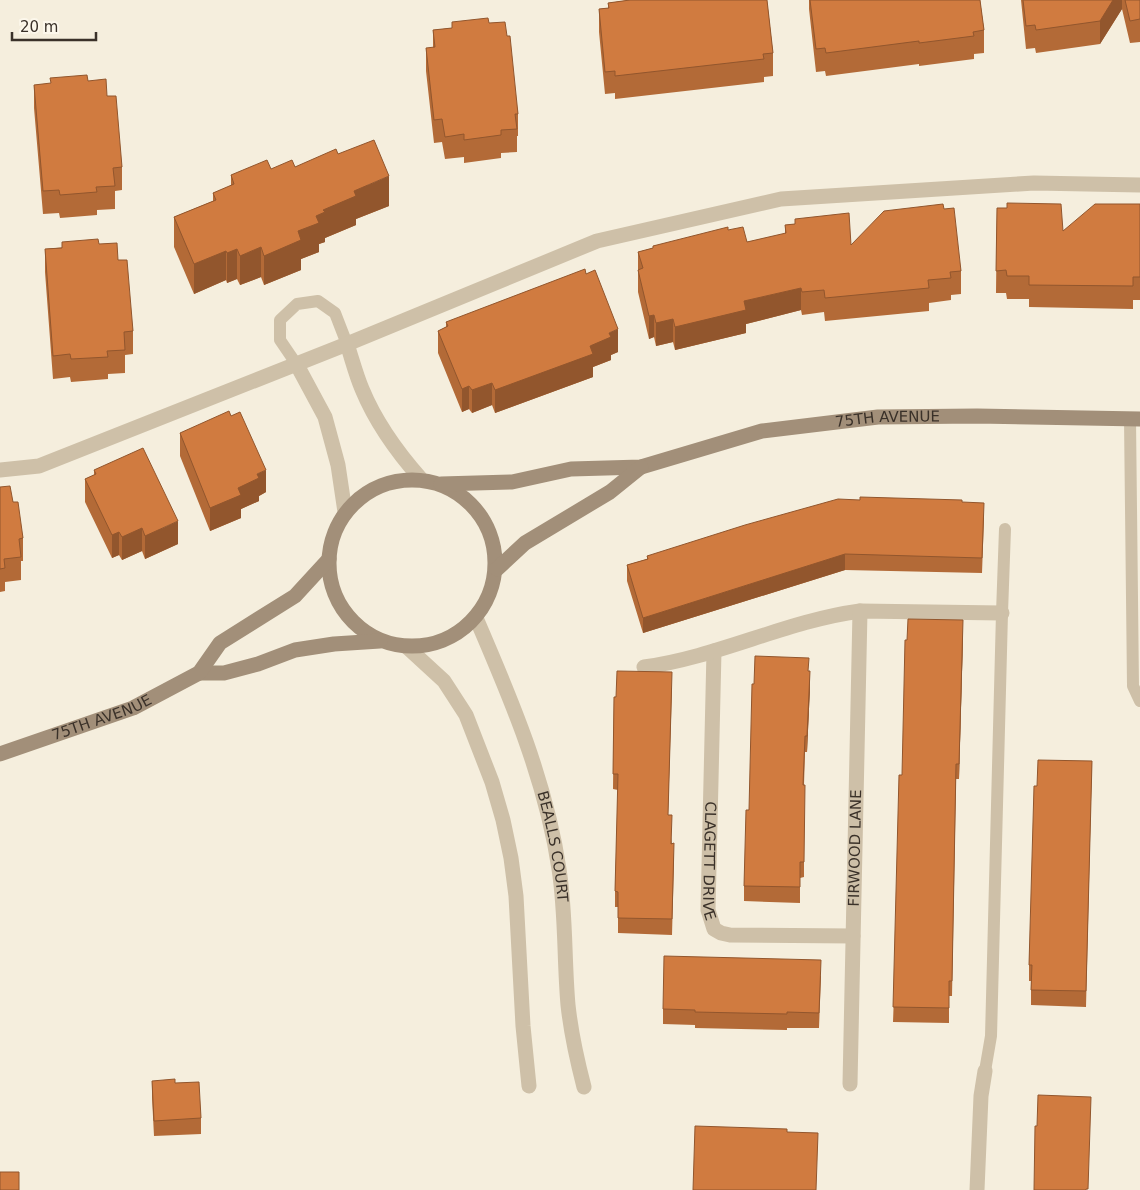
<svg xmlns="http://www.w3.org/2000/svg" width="1140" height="1190" font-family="'DejaVu Sans',sans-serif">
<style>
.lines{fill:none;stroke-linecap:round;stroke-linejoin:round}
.lane{stroke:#cec0a8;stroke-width:12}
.street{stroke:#cec0a8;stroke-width:15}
.secondary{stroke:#a28f79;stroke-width:15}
.wall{fill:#b36a37}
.shaded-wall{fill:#92562d}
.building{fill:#d07b40;stroke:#92562d}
.labels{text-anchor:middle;stroke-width:4.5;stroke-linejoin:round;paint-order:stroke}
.street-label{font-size:15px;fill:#3a3129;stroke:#fcf7eb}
</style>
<rect width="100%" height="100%" fill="#f5eedd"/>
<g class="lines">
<!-- lane -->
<path class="lane" d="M297 365 280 340V320L297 304 318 301 335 313 347 344
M1130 419 1133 686 1140 701
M985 1071 991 1036 1002 613 1005 529"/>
<!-- street -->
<g class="street">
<path d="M347 344C352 359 356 375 362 389 376 423 397 452 421 479"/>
<path d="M297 365 325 417 338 465 345 512"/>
<path d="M0 470 39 466 347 344 597 241 781 199 1034 183 1140 185"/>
<path id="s1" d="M476 618C511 699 546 781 559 869 566 914 564 960 568 1005 571 1033 577 1060 584 1087"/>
<path d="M407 647 444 681 466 715 492 782 503 820 511 858 516 896 523 1026 529 1086"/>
<path id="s2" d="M714 651 708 910 714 929 721 933 730 935 853 936"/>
<path d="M644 667C718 657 786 621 860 611L1002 613"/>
<path id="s3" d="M850 1084 860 611"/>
<path d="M977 1190 981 1096 985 1071"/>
</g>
<!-- secondary -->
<g class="secondary">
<circle cx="412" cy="563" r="83"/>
<path id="s4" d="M441 484 512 482 571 469 641 467 762 431 878 417 977 416 1140 419"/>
<path d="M497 569 525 543 610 492 641 467"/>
<path d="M199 673H224L258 664 295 650 334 644 380 641"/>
<path id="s5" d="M0 754 133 708 199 673 220 643 295 596 329 559"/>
</g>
</g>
<!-- wall -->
<path class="wall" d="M629 0H767L773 53V76L764 77V82L615 99V93L605 94 599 32V9L608 8V3Z
M809 0H980L984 30V53L974 54V59L919 66V64L826 76 825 71 816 72 809 9Z
M1021 0H1140V42L1130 43 1122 9 1100 44 1036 53 1035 48 1026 49Z
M452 22 489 23 507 36 518 114V136H517V152L501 153V158L464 163V157L445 159 442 142 434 143 426 71V48H433V30L452 28Z
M88 81 107 96 122 167V190L115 191V209L97 210V215L60 218 59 213 43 214 34 108V85Z
M338 154 389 206 356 219V225L325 238V242L319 244V252L301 259V270L264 285 261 277 240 285 237 279 227 283 226 280 194 294 174 247V217L213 201V193L231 186V175L271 169 295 167Z
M1140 204V300H1133V309L1029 307V299H1007L1006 293H996L997 208 1063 231Z
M944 209 961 271V294L951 295V300L929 303V311L825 321 824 312 802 315 801 310 746 324V333L675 350 673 342 656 346 654 337 649 339 638 292V252L653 248V246L728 230 747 242 785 234V225L795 224V219L851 245Z
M99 244 118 260 133 331V354L125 355V373L108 374V379L71 382 70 377 53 379 45 272V249Z
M446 322 618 352 611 355V360L593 367V377L495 413 492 405 472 413 469 409 462 412 438 353V331L446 327Z
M180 433 266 492 259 496V501L241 509V518L210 531 180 456Z
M94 470 178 544 145 559 142 551 122 560 119 555 112 558 85 502V479L94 475Z
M0 487 13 502 23 538V561H21V580L5 582V591L0 592Z
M962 502 984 518 982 573 845 570 643 633 627 581V565L647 559V556Z
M963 636 959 779H956L952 996H949V1023L893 1022 902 775Z
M809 671 810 687 807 752H805L804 785V877L800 878V903L744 901V886L749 810Z
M672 688 668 815 674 859 672 935 618 933V907H615V891L618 790 613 789 614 697Z
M1092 761 1086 1007 1031 1005V981H1029V965L1037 786Z
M821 976 819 1028H787V1030L695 1028V1025L663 1024V1009Z
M152 1081 201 1118V1134L154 1136 152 1097Z"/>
<!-- shaded-wall -->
<path class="shaded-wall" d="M1113 0H1122V9L1100 44V21Z
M389 176V206L356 219V225L325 238V242L319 244V252L301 259V270L264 285V256L298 231 323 210 354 191Z
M261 247V277L240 285V256Z
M237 249V279L227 283V253Z
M226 251V280L194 294V264Z
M801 288V310L746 324V333L675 350V327L744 301Z
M654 315V337L649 339V316Z
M673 319V342L656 346V323Z
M618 329V352L611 355V360L593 367V377L495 413V390L590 346 609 333Z
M492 383V405L472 413V390Z
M469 386V409L462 412V389Z
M266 470V492L259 496V501L241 509V518L210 531V508L257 474Z
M178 521V544L145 559V536Z
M142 528V551L122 560V537Z
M119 532V555L112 558V535Z
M845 554V570L643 633V618Z
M963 620V636L959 779V764Z
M810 671V687L807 752V736Z"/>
<!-- building -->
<path class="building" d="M630 0H767L773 53 763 54 764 59 615 76V71L605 72 599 9 609 8 608 3Z
M810 0H980L984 30 973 32 974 36 919 43V41L826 53 825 48 816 49Z
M1023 0H1113L1100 21 1036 30 1035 25 1026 26Z
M1125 0H1140V19L1130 21Z
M488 18 489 23 505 22 507 36H510L518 114H515L517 129 501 130V135L464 140V134L445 137 442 119 434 120 426 48 435 47 433 30 452 28V22Z
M87 75 88 81 106 79 107 96H116L122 167 113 168 115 186 96 187 97 192 60 195 59 190 43 191 34 85 51 83 50 78Z
M374 140 389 176 354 191 356 196 323 210 325 212 316 216 319 223 298 231 301 240 264 256 261 247 240 256 237 249 227 253 226 251 194 264 174 217 216 200 213 193 234 184 231 175 267 160 271 169 292 160 295 167 336 149 338 154Z
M1007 203 1061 204 1063 231 1095 204H1140V277H1133V286L1029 285V276H1007L1006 270 996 271 997 208H1007Z
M943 204 944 209 954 208 961 271 950 272 951 278 928 280 929 288 825 298 824 290 802 292 801 288 744 301 746 310 675 327 673 319 656 323 654 315 649 316 638 270 643 268 638 252 653 248V246L728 227V230L743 227 747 242 786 233 785 225 795 224V219L849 213 851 245 884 211Z
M98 239 99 244 117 243 118 260H127L133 331 124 332 125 350 107 351 108 357 71 359 70 354 53 356 45 249 62 248V242Z
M585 269 586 274 595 270 618 329 609 333 611 337 590 346 593 354 495 390 492 383 472 390 469 386 462 389 438 331 448 326 446 322Z
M229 411 231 416 240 412 266 470 257 474 259 478 238 488 241 495 210 508 180 433Z
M143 448 178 521 145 536 142 528 122 537 119 532 112 535 85 479 96 474 94 470Z
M10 486 13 502H18L23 538 19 539 21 557 4 559 5 568 0 569V487Z
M860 497 962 500V502L984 503 982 558 845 554 643 618 627 565 648 559 647 556 745 525 838 499 860 500Z
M908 619 963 620 959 764H956L952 981H949V1008L893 1007 899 775H902L905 640H907Z
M755 656 809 658 808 671H810L807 736H805L803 785H805L804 862H800V887L744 886 746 810H749L752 684H754Z
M617 671 672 672 668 815H672L671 844 674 843 672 919 618 918V892L615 891 618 774H613L614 697H616Z
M1038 760 1092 761 1086 991 1031 990 1032 965H1029L1034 786H1037Z
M664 956 821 960 819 1013 787 1012V1014L695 1012V1010L663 1009Z
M175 1079V1083L199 1082 201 1118 154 1121 152 1081Z
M1038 1095 1091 1097 1088 1189H1086V1190H1034L1035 1126H1037Z
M695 1126 787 1129V1132L818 1133 816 1190H693Z
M0 1172H19V1190H0Z"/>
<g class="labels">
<!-- street labels -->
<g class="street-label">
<text dy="5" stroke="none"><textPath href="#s4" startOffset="454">75TH AVENUE</textPath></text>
<text dy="5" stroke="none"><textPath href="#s5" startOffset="108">75TH AVENUE</textPath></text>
<text dy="5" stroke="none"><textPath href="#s1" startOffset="242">BEALLS COURT</textPath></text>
<text dy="5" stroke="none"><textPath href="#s3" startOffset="236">FIRWOOD LANE</textPath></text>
<text dy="5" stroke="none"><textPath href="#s2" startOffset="210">CLAGETT DRIVE</textPath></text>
</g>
</g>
<!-- scale -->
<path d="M12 32v8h84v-8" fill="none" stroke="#3a3129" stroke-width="2.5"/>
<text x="20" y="32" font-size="15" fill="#3a3129" stroke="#fcf7eb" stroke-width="4" paint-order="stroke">20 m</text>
</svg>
